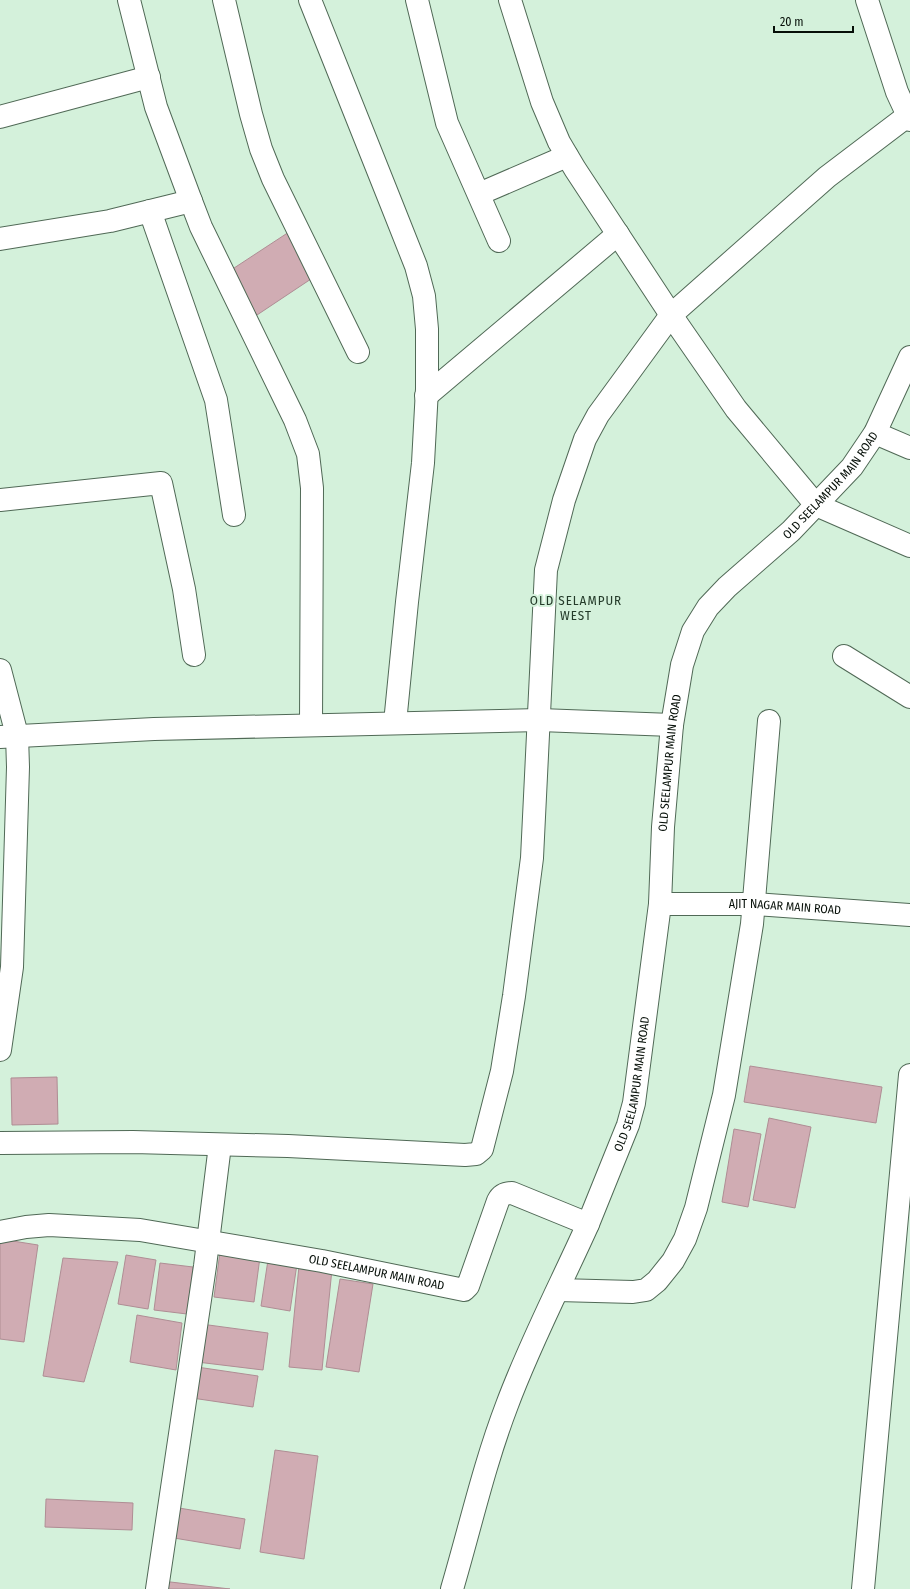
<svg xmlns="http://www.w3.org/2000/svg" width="910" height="1589" font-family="'Fira Sans Condensed',sans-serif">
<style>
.building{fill:#d0acb3;stroke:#af8d94}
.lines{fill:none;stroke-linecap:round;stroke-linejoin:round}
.street-casing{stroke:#506956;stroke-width:24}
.street{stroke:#fff;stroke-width:22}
.labels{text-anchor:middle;stroke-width:4;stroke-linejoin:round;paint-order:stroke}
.street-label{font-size:12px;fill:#060f08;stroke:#d4f1db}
.neighbourhood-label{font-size:13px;letter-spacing:1px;fill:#243b2a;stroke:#d4f1db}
</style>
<rect width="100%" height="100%" fill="#d4f1db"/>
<!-- building -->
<path class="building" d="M289 232 317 275 257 315 228 272Z
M750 1066 882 1087 876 1123 744 1102Z
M57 1077 58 1124 12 1125 11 1078Z
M769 1118 811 1127 795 1208 753 1200Z
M734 1129 761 1134 748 1207 722 1202Z
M0 1239 38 1245 24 1342 0 1339Z
M220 1252 260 1257 254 1302 214 1297Z
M126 1255 156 1260 148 1309 118 1304Z
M63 1258 118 1262 84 1382 43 1376Z
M268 1260 297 1264 290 1311 261 1306Z
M160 1263 193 1267 187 1314 154 1310Z
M299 1266 332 1269 322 1370 289 1367Z
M340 1279 373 1284 359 1372 326 1367Z
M137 1315 182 1323 176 1370 130 1362Z
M201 1324 268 1333 263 1370 197 1362Z
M197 1367 258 1376 253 1407 192 1398Z
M275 1450 318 1456 304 1559 260 1552Z
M46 1499 133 1503 132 1530 45 1527Z
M173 1507 245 1519 240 1549 168 1537Z
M162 1581 230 1589H161Z"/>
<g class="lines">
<!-- street casing -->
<g class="street-casing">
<g id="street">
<path d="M129 0 156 107 191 201 201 227 295 420 308 454 312 488 311 725"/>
<path d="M224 0 251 114 261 149 273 179 358 352"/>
<path d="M310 0 391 203 416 266 424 296 427 329V389L423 463 407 602 395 723"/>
<path d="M417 0 447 123 499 241"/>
<path d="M510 0 542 102 559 142 575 169 671 315 736 409 816 505 910 546"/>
<path d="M867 0 897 92 910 120"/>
<path d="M0 117 149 77"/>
<path d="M479 194 567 156"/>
<path d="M150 211 216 400 234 515"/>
<path d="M0 239 110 221 191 201"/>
<path d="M426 396 618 234"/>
<path d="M875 433 910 448"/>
<path d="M0 500 161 483 184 589 194 655"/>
<path d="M844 656 910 697"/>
<path d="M0 670 17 735 18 767 12 967 0 1050"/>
<path d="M0 737 154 729 540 720 672 725"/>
<path id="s1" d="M660 904H754L910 915"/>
<path d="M0 1143 133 1142 288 1146 465 1155 476 1154 482 1149 502 1071 514 996 532 858 546 570 564 500 585 439 598 415 671 315 827 177 910 114"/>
<path id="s2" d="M0 1232 26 1227 49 1225 140 1230 322 1261 464 1290 468 1286 498 1201C501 1195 505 1193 512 1193L588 1224 628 1125 634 1103 660 904 663 827 672 725 682 665 693 631 708 607 727 587 791 531 852 467 875 433 910 357"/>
<path d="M558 1290 633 1292 646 1290 657 1281 673 1261 685 1239 696 1208 724 1095 752 924 769 721"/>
<path d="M157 1589 205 1266 220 1145"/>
<path d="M452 1589C470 1528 484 1465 507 1405 530 1343 561 1284 588 1224"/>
<path d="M863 1589 910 1075"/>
</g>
</g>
<!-- street -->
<use href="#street" class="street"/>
</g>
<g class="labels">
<!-- street labels -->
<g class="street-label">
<text dy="4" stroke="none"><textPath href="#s2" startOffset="1473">OLD SEELAMPUR MAIN ROAD</textPath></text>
<text dy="4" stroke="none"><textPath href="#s2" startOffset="1137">OLD SEELAMPUR MAIN ROAD</textPath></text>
<text dy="4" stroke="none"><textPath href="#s1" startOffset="125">AJIT NAGAR MAIN ROAD</textPath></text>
<text dy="4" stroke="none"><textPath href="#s2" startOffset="813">OLD SEELAMPUR MAIN ROAD</textPath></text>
<text dy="4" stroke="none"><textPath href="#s2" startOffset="381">OLD SEELAMPUR MAIN ROAD</textPath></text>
</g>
<!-- neighbourhood labels -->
<g class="neighbourhood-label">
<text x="576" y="605">OLD SELAMPUR<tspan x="576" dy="15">WEST</tspan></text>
</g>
</g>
<!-- scale -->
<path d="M774 26v6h79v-6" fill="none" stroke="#060f08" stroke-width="2"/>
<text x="780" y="26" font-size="12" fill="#060f08" stroke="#d4f1db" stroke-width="3" paint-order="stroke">20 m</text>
</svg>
